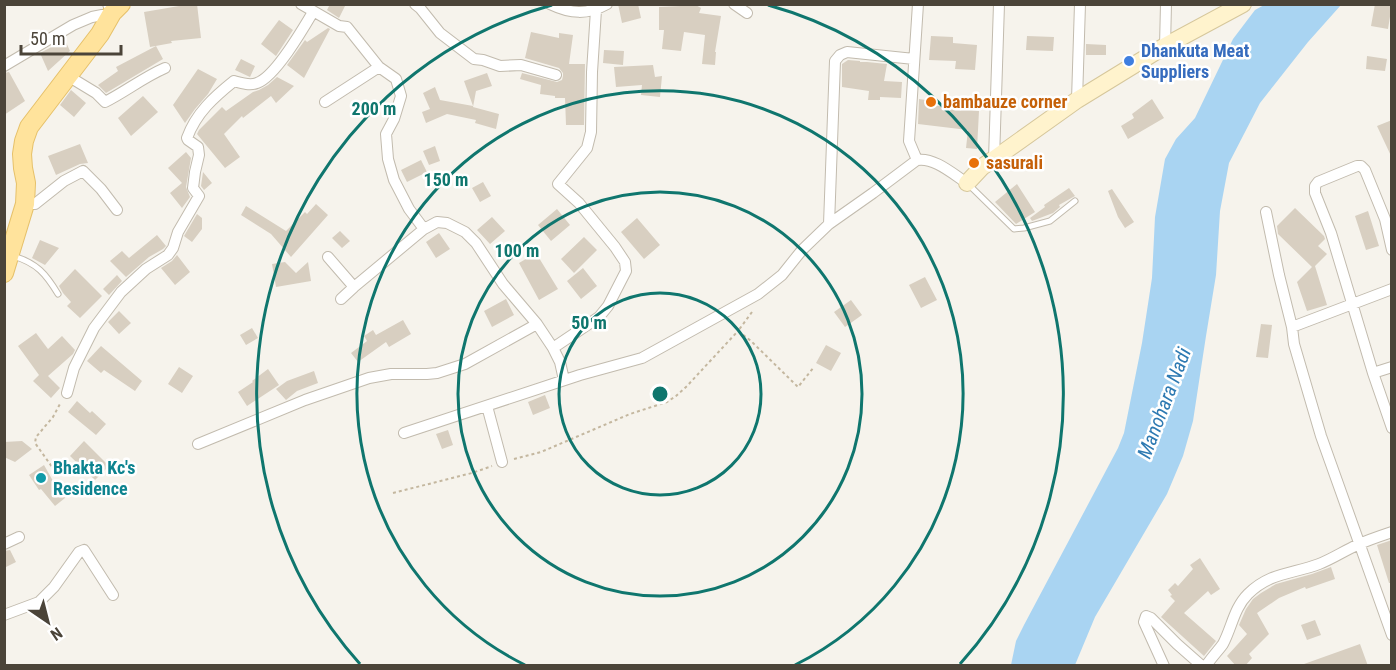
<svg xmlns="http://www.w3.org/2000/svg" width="1396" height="670" font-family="'Roboto Condensed',sans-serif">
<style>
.water{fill:#a9d4f2}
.building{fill:#d8cfc1}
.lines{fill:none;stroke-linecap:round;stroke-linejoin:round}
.lane-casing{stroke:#c2bbae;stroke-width:7}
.street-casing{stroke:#c2bbae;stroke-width:12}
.secondary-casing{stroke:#d6c79b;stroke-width:18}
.primary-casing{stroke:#e6c16a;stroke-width:20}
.path{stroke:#c4b79f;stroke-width:2;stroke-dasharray:3 3;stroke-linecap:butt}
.lane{stroke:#fff;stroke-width:5}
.street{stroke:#fff;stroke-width:10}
.secondary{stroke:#fff3cd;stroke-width:16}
.primary{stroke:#ffe39c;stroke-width:18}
.ring{fill:none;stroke:#0f766e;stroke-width:3}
.shop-dot{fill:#3f7fe0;stroke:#fff;stroke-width:2}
.food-dot{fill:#e8710a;stroke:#fff;stroke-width:2}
.culture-dot{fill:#0f9aa8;stroke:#fff;stroke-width:2}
.labels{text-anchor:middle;stroke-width:5;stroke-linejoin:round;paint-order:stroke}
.shop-label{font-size:18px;font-weight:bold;fill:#366cbe;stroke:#fff;text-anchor:start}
.food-label{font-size:18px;font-weight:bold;fill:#c56008;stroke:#fff;text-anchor:start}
.culture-label{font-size:18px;font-weight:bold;fill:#0d838f;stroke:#fff;text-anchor:start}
.water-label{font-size:20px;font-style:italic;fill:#2e7ab2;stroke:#fff}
.centre{fill:#0f766e;stroke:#fff;stroke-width:3}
.ring-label{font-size:18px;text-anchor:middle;font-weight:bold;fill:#0f766e;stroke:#fff;stroke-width:5;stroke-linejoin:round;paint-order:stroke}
</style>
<rect width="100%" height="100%" fill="#f6f3ec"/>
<!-- water -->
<path class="water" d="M1266 4 1341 5 1308 42 1260 103 1229 163 1220 211 1216 275 1206 336 1202 362 1193 421 1183 456 1167 494 1095 617 1075 665H1011L1016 641 1024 625 1118 448 1124 433 1142 343 1152 278 1155 217 1165 159 1176 139 1195 118 1233 39 1255 10Z"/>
<!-- building -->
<path class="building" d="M178 4H197L201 38 171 41 172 43 150 47 144 12 179 6Z
M330 4H346L339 18 327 10Z
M618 4H638L641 18 622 23Z
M681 4H694L701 8 699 13 721 16 715 52H716L715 65 702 64 705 35 684 32 681 51 662 49 664 30H659V7L680 6Z
M1375 4H1392L1388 29 1371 26Z
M279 20 293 30 276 56 261 44Z
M328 28 330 29 304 78 287 65 305 40 307 42Z
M531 32 559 38V33L573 35 569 64H585L584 125H566L565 98H555V96L540 94 541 85 520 79 522 73 557 82 562 80 563 76V73L559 68 525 58Z
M931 36 953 37V43L977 45 975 70 955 69 956 61 929 60Z
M1027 36 1054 37 1053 51 1026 50Z
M65 40 70 51 48 71 40 53Z
M1086 44 1106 45V55H1086Z
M156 46 163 59 153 65 106 93 98 85 118 71 116 67Z
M604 50 624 51 623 65 603 63Z
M1367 56 1387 59 1385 71 1366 69Z
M241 59 255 66 250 77 235 70Z
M848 60 860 61V62H867L887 64 884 81 902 82 901 98 880 97V100H868L869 91 842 87V64Z
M653 65 655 77 662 76 660 97 641 95 642 85 616 87 614 67Z
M198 69 217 79 208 94 195 109 185 123 173 105Z
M9 72 25 101 4 115V73Z
M487 73 492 86 476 91 473 107 499 114 496 129 475 123 476 120 447 114 426 123 422 112 430 109 423 93 435 87 440 100 473 106 464 81Z
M277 77 294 86 276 103 271 96 243 118 242 116 224 134 240 157 225 168 197 134 199 130 222 107 226 111 253 92 259 90 268 85Z
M71 90 86 103 74 117 60 105Z
M143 96 158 112 131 136 118 118Z
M919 99 932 101V105L979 111 977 149 966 148 968 130 918 124Z
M1152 99 1164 118 1128 139 1121 126 1134 118 1132 114Z
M1392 120V158L1377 126Z
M80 144 88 163 80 164 56 175 48 156Z
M435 146 440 161 429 165 423 151Z
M186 152 191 158 186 187 190 197 182 208 170 193 182 183 168 168Z
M421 160 427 172 407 182 401 170Z
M203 172 212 183 204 190 201 186Z
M483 182 491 196 480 202 472 188Z
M1017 184 1035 212 1016 224 995 202Z
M1069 188 1075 196 1059 205 1060 207 1053 213 1032 221 1030 218 1045 207 1044 205Z
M1112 189 1134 222 1125 228 1118 217 1108 191Z
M316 204 328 215 291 257 271 234 241 215 246 206 286 231 305 212 307 214Z
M1295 208 1324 236 1325 239 1318 246 1327 254 1315 266 1327 305 1307 311 1297 282 1312 267 1278 234 1277 226Z
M557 209 570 225 551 241 538 225Z
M1368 211 1379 246 1366 250 1355 216Z
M197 214 202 218V229L192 242 184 236Z
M492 217 505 231 490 244 477 230Z
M637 218 660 245 644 259 621 232Z
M340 231 350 241 342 248 332 238Z
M439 233 450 249 436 258 426 242Z
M157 235 166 246 163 249 149 257 126 277 110 261 122 251 129 258Z
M584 237 597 250 574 273 561 259Z
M40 240 59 248 45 265 32 258Z
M536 253 558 289 539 300 519 263Z
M177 255 190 272 175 285 161 268 172 261Z
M285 262 296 273 308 262 311 281 276 287 272 264Z
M583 268 597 286 581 299 567 281Z
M75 269 102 296 80 318 67 306 71 302 63 293 59 286Z
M117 275 122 281 109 295 103 289Z
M925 277 937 300 921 308 909 285Z
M506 299 514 315 492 327 484 311Z
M851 300 862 315 845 327 834 312Z
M119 311 131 323 119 334 108 322Z
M403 320 411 334 389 347 386 342 358 362 351 353 367 341 364 336 373 330 376 335Z
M1261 324 1272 325 1268 358 1256 357Z
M252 328 258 338 246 345 240 335Z
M36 333 48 349 62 336 75 350 73 354 48 376 60 388 51 398 33 381 39 375 18 346Z
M826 345 841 353 831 371 816 363Z
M101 346 142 381 135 391 104 370 101 373 87 361Z
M179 367 193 376 182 393 168 384Z
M268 369 279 385 247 406 238 392 253 382 252 381Z
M314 371 318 383 297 391 286 400 276 389 287 381Z
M545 395 550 408 533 415 528 402Z
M77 401 90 413 92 411 106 424 96 435 68 412Z
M448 430 453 445 442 449 436 434Z
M22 441 32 449 15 462 4 457V442Z
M84 441 109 466 95 480 70 456Z
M44 465 53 481 52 482 65 498 55 506 41 489 39 490 29 475Z
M1392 540V583H1389L1377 545Z
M10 550 16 562 4 568V551Z
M1200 558 1220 589 1211 595 1208 591 1184 613 1216 641 1204 656 1161 617 1175 601 1170 596 1172 595 1168 590 1175 583 1178 586 1193 569 1190 565Z
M1331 567 1335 579 1306 589 1305 587 1279 598 1257 613 1269 634 1249 654 1252 658 1245 666H1236L1227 656 1247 634 1239 625 1246 609 1253 599 1261 593 1276 584 1312 574Z
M1315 620 1321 635 1307 640 1301 625Z
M1360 644 1368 666H1305L1304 664Z"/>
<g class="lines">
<!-- lane casing -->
<g class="lane-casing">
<path id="lane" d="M968 184 1014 229 1024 228 1050 221 1075 201
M13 256C37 263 46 274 58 294"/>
</g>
<!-- street casing -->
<g class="street-casing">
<path id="street" d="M301 4 339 26 347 27 379 67 396 79 401 96 394 119 386 134 388 159 394 180 409 209 424 229 437 222 447 223 465 232 476 243 503 284 537 324 553 348 560 362 564 380
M415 4 420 8 440 33 474 59 483 60 500 66 521 65 556 75
M550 4C571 14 587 15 607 4
M734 4 747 13
M1165 46 1166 4
M4 66 73 25 92 17 112 13 108 4
M68 76 96 93 105 102C125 92 144 77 165 68
M1077 100 1080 4
M325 102 379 67
M994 159 999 4
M917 160 909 141 918 4
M25 204H35L64 181 83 171 101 189 117 210
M1266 212 1279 275 1292 327
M829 224 835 61 840 55 847 52 914 59
M1392 250 1385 219 1365 170 1361 166H1357L1318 182 1315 186V193L1331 233 1373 373 1392 428
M328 257 354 287
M1392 289 1292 327 1294 344 1321 436 1392 635
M341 299 354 287 424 229
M553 348 599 317 608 306 626 271 625 262 615 247 579 203 558 184 587 148 591 132 592 72 596 10
M1373 373 1392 367
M67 393 74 368 94 328 121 292 146 269 168 255 173 248 178 232 199 196 193 188 195 172 199 155 198 147 188 140 187 138C196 113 214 97 234 81 241 83 250 86 257 83 275 77 303 29 313 12
M487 406 502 462
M404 433 580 375 642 358 758 294 782 275 802 250 829 224 873 193 917 160C934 157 953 174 967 183
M198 444 305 400 369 378 391 374H427L437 373 465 364 537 324
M4 544 19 537
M4 615 39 602 54 587 79 552 84 550 113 595
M1164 666 1144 622 1146 616 1151 618 1177 644 1202 666
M1206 666C1211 658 1218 651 1223 644 1232 627 1234 608 1248 594 1270 572 1293 574 1319 564 1332 559 1344 551 1357 545 1368 540 1380 536 1392 532"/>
</g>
<!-- secondary casing -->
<g class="secondary-casing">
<path id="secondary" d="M967 183 982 167 994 159 1077 100 1165 46 1243 4"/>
</g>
<!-- primary casing -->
<g class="primary-casing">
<path id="primary" d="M4 273 25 204 26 183 23 168 22 154 24 141 29 127 100 34 112 13 121 4"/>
</g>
<!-- path -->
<path class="path" d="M752 312 738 331 751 341 798 387 814 367
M514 459 541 452 630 414 667 402 676 396 687 386 738 331
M55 471 35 443 36 437 53 417 61 402
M393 493 472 473 492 466"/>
<!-- lane -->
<use href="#lane" class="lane"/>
<!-- street -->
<use href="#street" class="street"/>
<!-- secondary -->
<use href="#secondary" class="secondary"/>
<!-- primary -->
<use href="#primary" class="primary"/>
</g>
<!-- distance rings -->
<g class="ring">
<circle cx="660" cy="394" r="101"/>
<circle cx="660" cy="394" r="202"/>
<path d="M525 665A303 303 0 1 1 795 665"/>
<path d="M360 664A404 404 0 0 1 552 5M768 5A404 404 0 0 1 960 664"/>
</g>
<!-- markers -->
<circle class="shop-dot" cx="1129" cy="61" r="6"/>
<g class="food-dot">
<circle cx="931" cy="102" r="6"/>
<circle cx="974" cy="163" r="6"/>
</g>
<circle class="culture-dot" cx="41" cy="478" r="6"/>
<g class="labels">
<!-- shop labels -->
<g class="shop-label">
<text x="1141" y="57">Dhankuta Meat<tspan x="1141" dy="21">Suppliers</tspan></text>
</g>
<!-- food labels -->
<g class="food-label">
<text x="943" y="108">bambauze corner</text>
<text x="986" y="169">sasurali</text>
</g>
<!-- culture labels -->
<g class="culture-label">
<text x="53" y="474">Bhakta Kc's<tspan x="53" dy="21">Residence</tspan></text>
</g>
<!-- water labels -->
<g class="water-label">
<text transform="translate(1164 403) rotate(-69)" y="7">Manohara Nadi</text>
</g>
</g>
<circle cx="660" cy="394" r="9" class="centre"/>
<g class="ring-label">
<text x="374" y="115">200 m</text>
<text x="446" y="186">150 m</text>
<text x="517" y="257">100 m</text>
<text x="589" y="329">50 m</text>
</g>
<!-- border -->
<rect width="1396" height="670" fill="none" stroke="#4b4439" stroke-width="12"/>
<!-- north arrow -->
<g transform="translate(48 622) rotate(145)" stroke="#ffffff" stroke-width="4.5" paint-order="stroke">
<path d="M0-4.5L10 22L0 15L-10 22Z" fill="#4b4439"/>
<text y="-9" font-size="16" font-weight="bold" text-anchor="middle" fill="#4b4439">N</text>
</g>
<!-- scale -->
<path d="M21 45v9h100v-9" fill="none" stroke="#4b4439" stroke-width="3"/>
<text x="30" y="45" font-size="18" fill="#4b4439" stroke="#ffffff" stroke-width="4.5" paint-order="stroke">50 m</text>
</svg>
